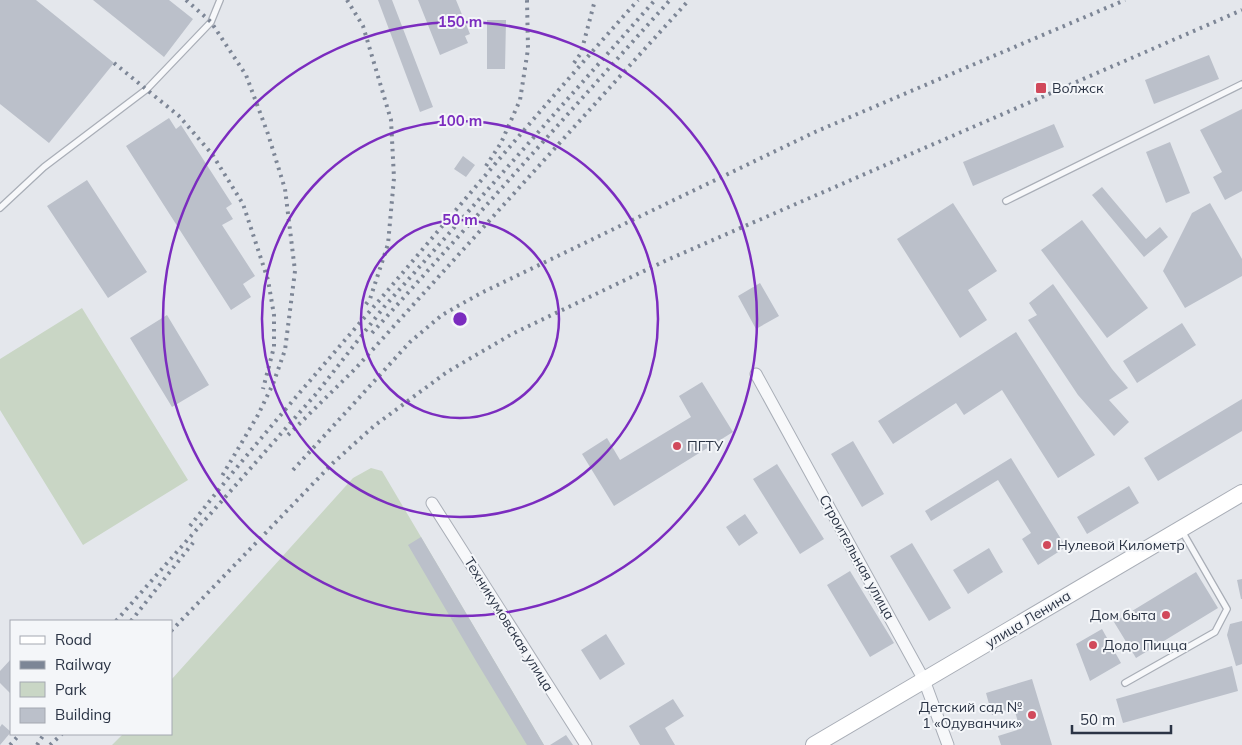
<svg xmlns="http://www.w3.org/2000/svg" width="1242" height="745" font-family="Mulish,sans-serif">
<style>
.green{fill:#c9d6c5}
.building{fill:#bbc0ca}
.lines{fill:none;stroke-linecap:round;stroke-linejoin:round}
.service-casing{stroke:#a9aeb7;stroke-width:8}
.minor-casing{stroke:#a9aeb7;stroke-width:13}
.secondary-casing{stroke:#a9aeb7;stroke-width:18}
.service{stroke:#f7f8fa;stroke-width:5.5}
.minor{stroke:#f7f8fa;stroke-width:11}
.secondary{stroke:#fff;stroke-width:16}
.rail{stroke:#7d8696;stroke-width:4;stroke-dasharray:2.5 5;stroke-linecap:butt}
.ring{fill:none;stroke:#7b2cbf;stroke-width:2.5}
.poi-dot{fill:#d1495b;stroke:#f4f6f9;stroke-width:2}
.labels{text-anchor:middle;stroke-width:4;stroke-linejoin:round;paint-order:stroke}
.poi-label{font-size:14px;fill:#2b3445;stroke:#f4f6f9;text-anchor:start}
.street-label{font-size:14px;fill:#2b3445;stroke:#f4f6f9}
.centre{fill:#7b2cbf;stroke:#f4f6f9;stroke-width:2.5}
.ring-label{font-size:15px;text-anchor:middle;font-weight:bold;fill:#7b2cbf;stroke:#f4f6f9;stroke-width:4;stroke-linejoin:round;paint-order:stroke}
</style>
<rect width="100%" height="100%" fill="#e4e7ec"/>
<!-- green -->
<path class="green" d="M82 308 188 480 83 545 0 410V359Z
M371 468 382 471 544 745H112L123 734H171V680L353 478Z"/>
<!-- building -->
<path class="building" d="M0 0H36L114 63 49 143 0 104Z
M93 0H169L193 19 164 57Z
M378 0H392L433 107 420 112Z
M418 0H456L470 34 465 36 468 43 440 55Z
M487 20H506L505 69H487Z
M1209 55 1219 79 1154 104 1145 80Z
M1242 109V191L1225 200 1213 177 1222 172 1200 130Z
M169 118 176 129 181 125 232 204 226 208 233 219 222 225 255 276 243 284 251 297 231 310 126 146Z
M1054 124 1064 147 973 186 963 162Z
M1170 142 1190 193 1166 203 1146 152Z
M463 156 475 165 466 177 454 169Z
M87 180 147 272 108 298 47 206Z
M1102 187 1146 239 1160 227 1168 237 1144 257 1092 195Z
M953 203 997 271 968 290 987 320 960 338 897 239Z
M1210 203 1242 259V276L1185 308 1163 271 1192 213Z
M1082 220 1148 308 1107 338 1041 250Z
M760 283 779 316 756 329 738 296Z
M1053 284 1112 369 1128 388 1109 400 1129 422 1114 436 1078 395 1028 320 1037 315 1029 303Z
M167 315 209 385 172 407 130 338Z
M1182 323 1196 345 1137 383 1123 361Z
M1016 332 1095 455 1058 478 1002 390 964 415 956 403 893 444 878 421Z
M702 382 733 432 614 506 582 454 607 438 620 460 691 417 679 396Z
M1242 399V431L1158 481 1144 458Z
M853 441 884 494 862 507 831 454Z
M1011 458 1066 547 1038 565 1022 539 1031 533 998 480 931 521 925 511Z
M777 464 824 539 800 554 753 479Z
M1129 486 1139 503 1087 534 1077 517Z
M745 514 758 533 739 546 726 527Z
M421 537 544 745H527L476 661 408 545Z
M912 543 951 608 929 621 890 556Z
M989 548 1003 572 968 594 953 570Z
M850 571 894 643 870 657 827 585Z
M1196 572 1218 608 1136 658 1114 622Z
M1242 579V599H1241L1237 580Z
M1242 621V664L1236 666 1227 635 1230 624Z
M1102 629 1121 663 1090 681 1076 644Z
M606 634 625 664 600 680 581 650Z
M11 659V694L0 683V671Z
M1232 666 1238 691 1123 723 1116 699Z
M1032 679 1052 745H1001L998 736 1020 729 1014 708 992 715 986 693Z
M673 699 684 716 665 728 675 745H640L629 726Z
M2 724 11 732 0 745V727Z
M566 735 573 745H550Z"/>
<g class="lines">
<!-- service casing -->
<g class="service-casing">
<path id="service" d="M1006 201 1242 84
M0 208 44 167 147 89 211 22 220 0
M1125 683 1215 632 1227 609 1182 531"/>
</g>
<!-- minor casing -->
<g class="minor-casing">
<path id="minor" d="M756 374 924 680 948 745
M432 503 586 745"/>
</g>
<!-- secondary casing -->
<g class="secondary-casing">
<path id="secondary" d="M814 745 1242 493"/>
</g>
<!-- service -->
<use href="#service" class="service"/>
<!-- minor -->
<use href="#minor" class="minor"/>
<!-- secondary -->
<use href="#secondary" class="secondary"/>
<!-- rail -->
<path class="rail" d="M186 0 211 22 246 75 268 134 285 189 295 271 285 350 273 384 258 415 222 476
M347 0 363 26 391 120 394 178 388 244 370 299 363 308
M114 63 179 116 212 154 243 204 268 280 274 315V347L263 389
M574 63 581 53 595 0
M486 166 501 143 520 100 528 49 527 0
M372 333 670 0
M288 435 356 368 689 0
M293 470 410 342 442 315 481 293 815 132 1125 0
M190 526C253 445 322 367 389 289 471 192 553 95 638 0
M116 621 316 394 384 307 655 0
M131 621 196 539
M171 631 333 463 374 426 447 372 512 334 667 260 1242 10
M10 745 20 734
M37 745 44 734
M50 745 62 734"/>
</g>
<!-- distance rings -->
<g class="ring">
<circle cx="460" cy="319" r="99"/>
<circle cx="460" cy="319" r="198"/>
<circle cx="460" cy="319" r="297"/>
</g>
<!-- markers -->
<g class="poi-dot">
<rect x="1035" y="82" width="12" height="12" rx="2.5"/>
<circle cx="677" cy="446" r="5"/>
<circle cx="1047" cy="545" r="5"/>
<circle cx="1166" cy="615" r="5"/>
<circle cx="1093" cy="645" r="5"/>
<circle cx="1032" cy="715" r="5"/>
</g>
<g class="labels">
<!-- poi labels -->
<g class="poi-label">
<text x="1052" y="93">Волжск</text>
<text x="687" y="451">ПГТУ</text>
<text x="1057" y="550">Нулевой Километр</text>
<text x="1156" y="620" text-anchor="end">Дом быта</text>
<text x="1103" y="650">Додо Пицца</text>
<text x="1022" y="712" text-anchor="end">Детский сад №<tspan x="1022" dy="16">1 «Одуванчик»</tspan></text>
</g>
<!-- street labels -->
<g class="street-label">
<text transform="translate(857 557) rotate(61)" y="5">Строительная улица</text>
<text transform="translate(1028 619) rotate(-31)" y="5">улица Ленина</text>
<text transform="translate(509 624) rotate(58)" y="5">Техникумовская улица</text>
</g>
</g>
<circle cx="460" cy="319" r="8" class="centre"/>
<g class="ring-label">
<text x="460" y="27">150 m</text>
<text x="460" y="126">100 m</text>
<text x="460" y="225">50 m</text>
</g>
<!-- legend -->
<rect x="10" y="620" width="162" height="115" fill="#f4f6f9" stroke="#a4a8b1"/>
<rect x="20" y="636" width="25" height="8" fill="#ffffff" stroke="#a4a8b1"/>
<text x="55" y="645" font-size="15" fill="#2b3445">Road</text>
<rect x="20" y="661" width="25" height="8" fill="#7d8696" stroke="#a4a8b1"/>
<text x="55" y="670" font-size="15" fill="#2b3445">Railway</text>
<rect x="20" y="682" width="25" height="15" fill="#c9d6c5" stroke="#a4a8b1"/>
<text x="55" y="695" font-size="15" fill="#2b3445">Park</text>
<rect x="20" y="708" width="25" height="15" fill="#bbc0ca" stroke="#a4a8b1"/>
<text x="55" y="720" font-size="15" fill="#2b3445">Building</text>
<!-- scale -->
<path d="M1072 725v8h99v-8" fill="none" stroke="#2b3445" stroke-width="2.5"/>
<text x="1080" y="725" font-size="15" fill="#2b3445" stroke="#f4f6f9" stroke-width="4" paint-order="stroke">50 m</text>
</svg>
